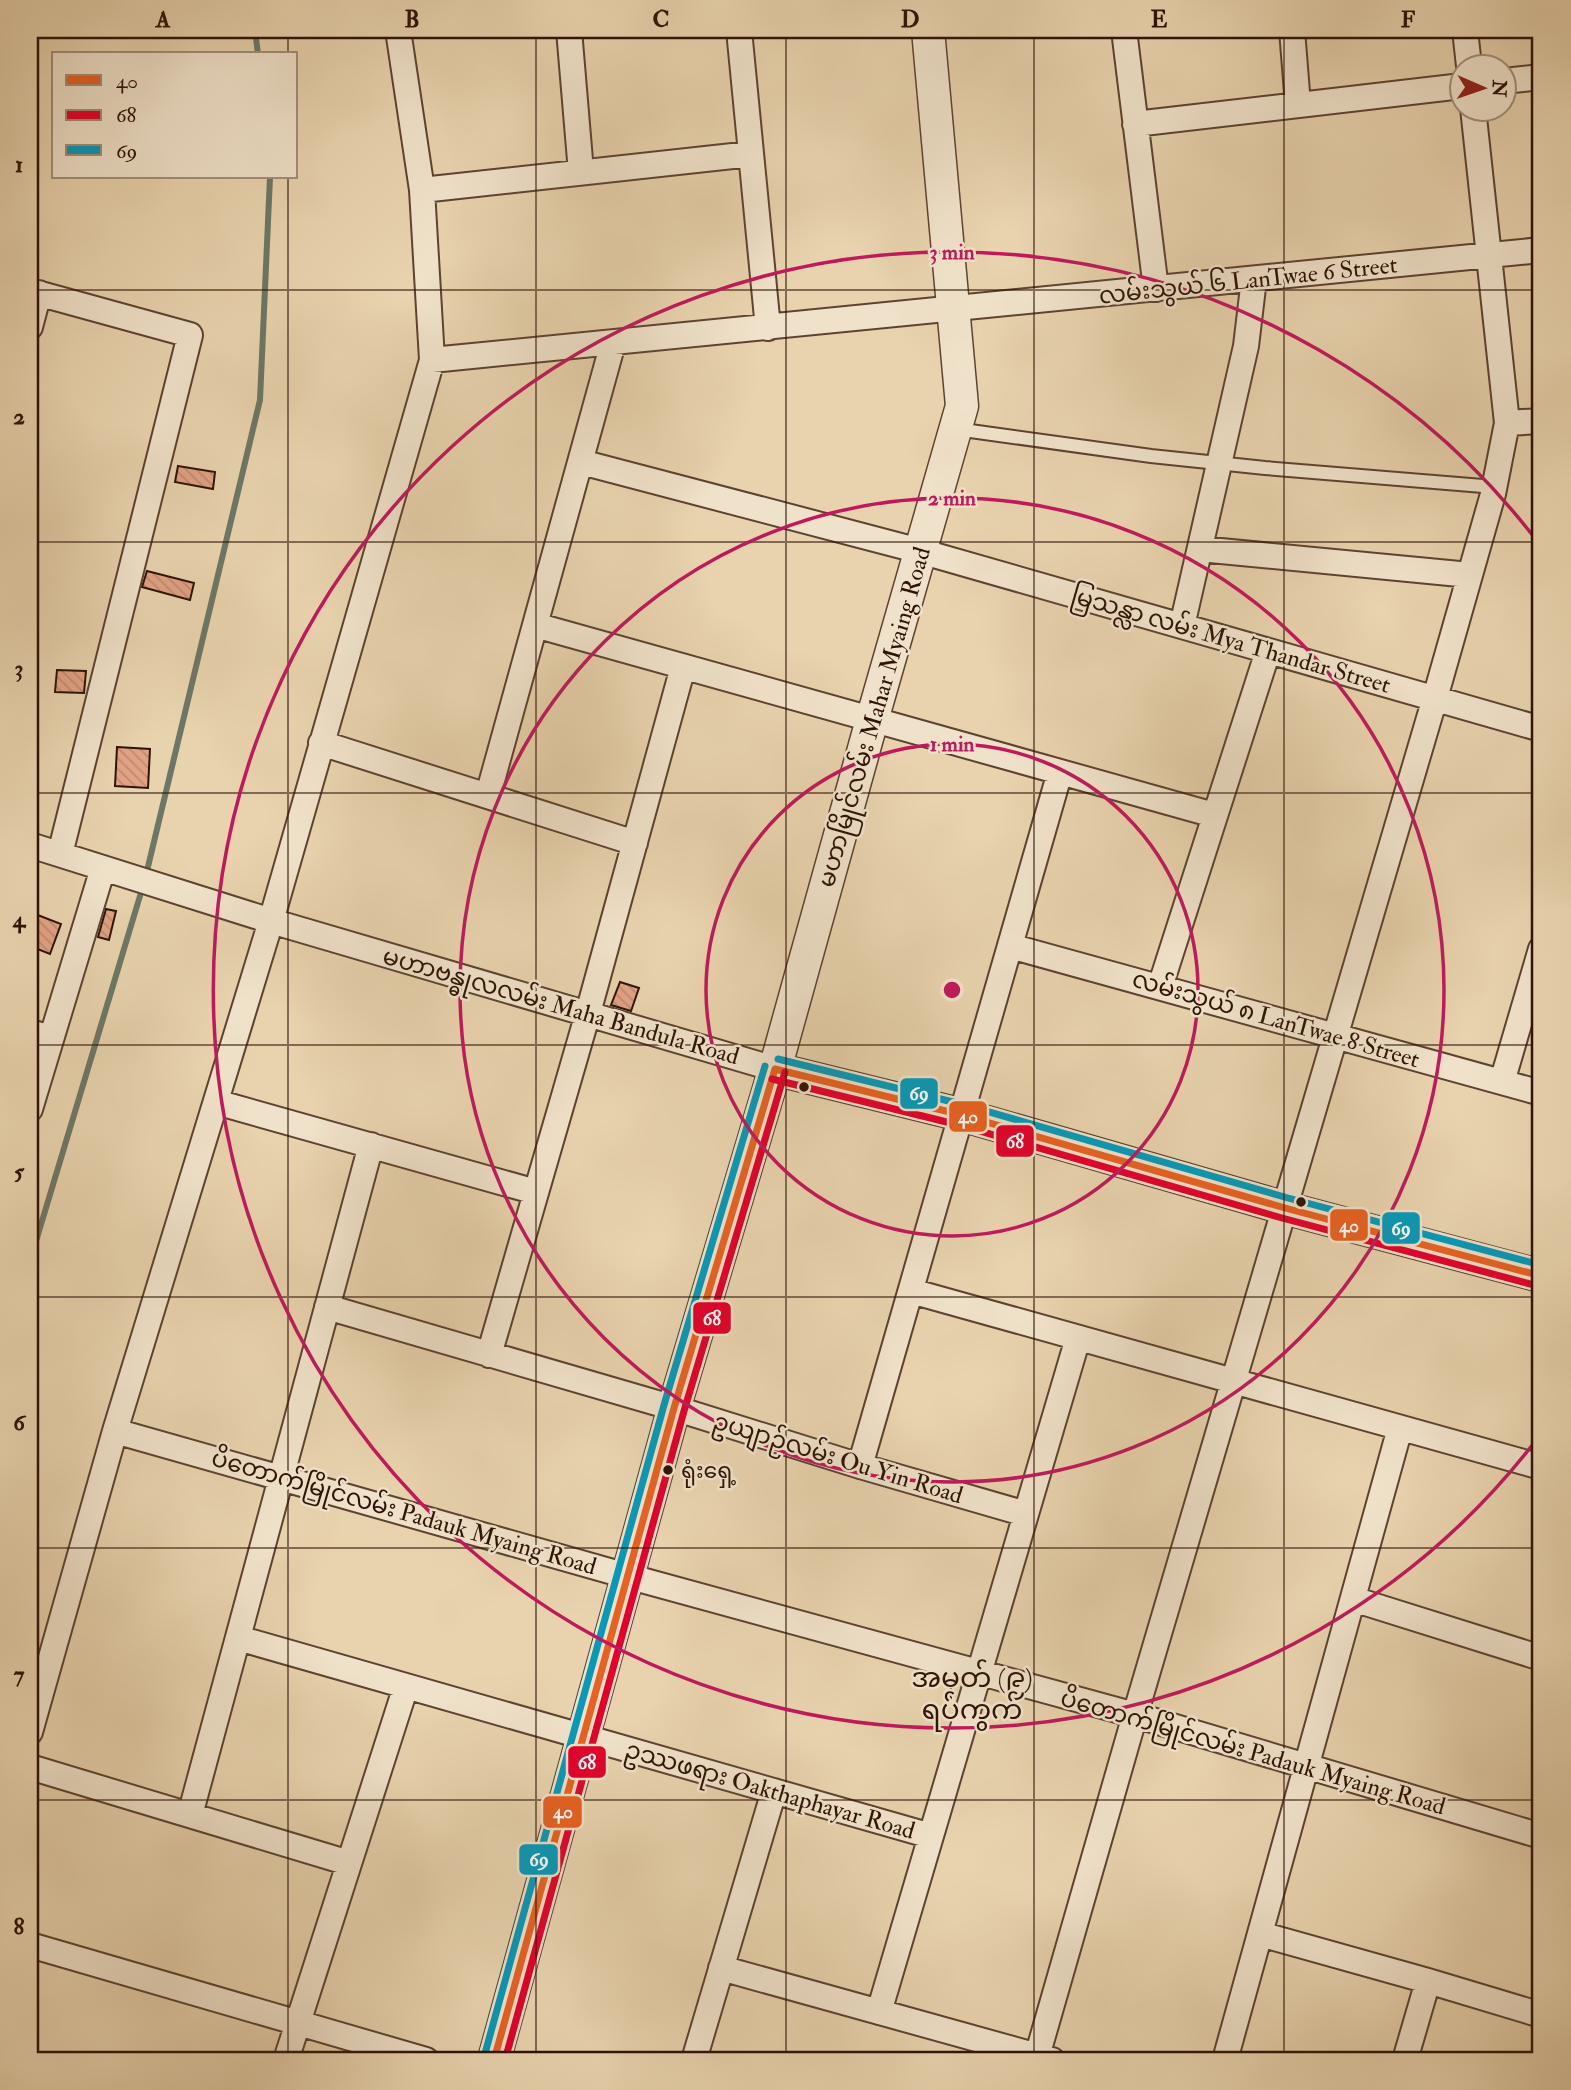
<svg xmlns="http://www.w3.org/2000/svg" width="1571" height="2090" font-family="'IM FELL Double Pica','Noto Sans Myanmar',serif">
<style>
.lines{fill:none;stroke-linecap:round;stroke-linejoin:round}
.stream{stroke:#6e7765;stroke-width:6}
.building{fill:url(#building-back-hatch);stroke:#2e1306;stroke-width:2}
.service-casing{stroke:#5c4330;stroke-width:16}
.minor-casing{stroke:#5c4330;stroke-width:28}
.tertiary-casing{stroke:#5c4330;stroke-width:35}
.service{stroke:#f0e2ca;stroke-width:12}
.minor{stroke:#f0e2ca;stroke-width:24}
.tertiary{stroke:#f0e2ca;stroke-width:32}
.bus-1-casing{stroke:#f0e2ca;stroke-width:12}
.bus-2-casing{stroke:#f0e2ca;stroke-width:12}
.bus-3-casing{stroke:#f0e2ca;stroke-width:12}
.bus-1{stroke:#e86121;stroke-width:7}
.bus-2{stroke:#e4002b;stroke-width:7}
.bus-3{stroke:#059aba;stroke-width:7}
.grid{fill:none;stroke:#2e1306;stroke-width:2;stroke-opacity:0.55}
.ring{fill:none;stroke:#c2185b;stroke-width:3.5}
.bus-dot{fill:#2e1306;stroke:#f0e2ca;stroke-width:2.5}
.labels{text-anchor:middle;stroke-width:5;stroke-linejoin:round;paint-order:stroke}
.bus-label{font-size:22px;fill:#2e1306;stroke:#f0e2ca;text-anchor:start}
.street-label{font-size:24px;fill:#2e1306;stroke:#f0e2ca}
.quarter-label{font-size:28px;fill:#2e1306;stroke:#f0e2ca}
.centre{fill:#c2185b;stroke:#f0e2ca;stroke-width:3.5}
.ring-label{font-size:21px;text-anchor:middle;font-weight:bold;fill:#c2185b;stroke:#f0e2ca;stroke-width:5;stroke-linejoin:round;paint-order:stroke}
.line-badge{stroke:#f0e2ca;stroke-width:2.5}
.badge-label{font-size:19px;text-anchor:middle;font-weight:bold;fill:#fff}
.neatline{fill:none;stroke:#2e1306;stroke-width:2.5}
.grid-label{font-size:23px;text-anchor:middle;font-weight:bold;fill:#2e1306}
</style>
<defs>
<pattern id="building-back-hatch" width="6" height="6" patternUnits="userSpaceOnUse" patternTransform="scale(1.75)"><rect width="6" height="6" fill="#e1a384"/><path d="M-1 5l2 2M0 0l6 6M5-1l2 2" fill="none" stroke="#c18b70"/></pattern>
</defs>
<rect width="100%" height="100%" fill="#e8d3ae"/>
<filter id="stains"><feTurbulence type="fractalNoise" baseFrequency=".00286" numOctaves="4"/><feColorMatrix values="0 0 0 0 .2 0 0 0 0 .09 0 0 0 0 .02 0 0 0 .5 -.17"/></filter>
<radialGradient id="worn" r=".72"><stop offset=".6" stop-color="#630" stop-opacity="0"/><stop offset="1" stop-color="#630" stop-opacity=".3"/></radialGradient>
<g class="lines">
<!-- stream -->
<path class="stream" d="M255 30 258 54
M146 875 260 400 270 177
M30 1261 143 886"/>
</g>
<!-- building -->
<path class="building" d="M178 466 215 472 213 489 175 482Z
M147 571 194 583 190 600 142 587Z
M57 670 86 671 84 693 55 692Z
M117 747 150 749 148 788 115 786Z
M106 909 116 911 109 940 98 937Z
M30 912 61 924 50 954 30 946Z
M620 982 639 988 631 1011 611 1005Z"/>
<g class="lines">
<!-- service casing -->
<g class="service-casing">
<path id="service" d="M956 429 1151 456 1265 468 1495 487"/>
</g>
<!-- minor casing -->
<g class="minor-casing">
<path id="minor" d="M569 30 581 172
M739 30 768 328
M1124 30 1156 289
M1292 30 1298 105
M1465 30 1469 66
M1504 81 1541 77
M1135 124 1462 86
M422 190 751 154
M30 291 190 335 60 854
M30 327 39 293
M432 360 1541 250
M1507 423 1541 421
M581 462 920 551 1541 729
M1200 549 1470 575
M535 625 1214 815
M1182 626 1246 346 1254 279
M321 743 635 843
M488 795 613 343
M30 845 271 921 775 1069
M1010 946 1541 1093
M1160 987 1268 651
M30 1032 51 1038
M1502 1082 1541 949
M216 1102 536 1192
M30 1109 103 868
M911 1291 1541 1467
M327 1307 674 1408 860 1466 1026 1514
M489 1355 588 1013 683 667
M115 1431 627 1576 1135 1715 1541 1836
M860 1466 1060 772
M1353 1599 1541 1658
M238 1638 931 1836
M30 1732 115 1431 271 921 432 360 422 190 398 30
M30 1767 349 1863
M190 1815 371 1145
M1260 1934 1428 1981 1541 2015
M30 1945 426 2060
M721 1968 1052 2060
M879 2012 1078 1338
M286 2060 406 1686
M694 2060 774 1791
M1036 2060 1135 1715 1435 698 1493 494 1507 423 1473 108
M1225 2060 1400 1428
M1405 2060 1428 1981"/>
</g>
<!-- tertiary casing -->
<g class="tertiary-casing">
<path id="tertiary" d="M775 1069 962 1115 1285 1208 1541 1276
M494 2060 674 1408 775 1069 872 720 962 406 928 30"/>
</g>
<!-- service -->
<use href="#service" class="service"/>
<!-- minor -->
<use href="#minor" class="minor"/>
<!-- tertiary -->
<use href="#tertiary" class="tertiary"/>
<!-- bus-1 casing -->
<g class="bus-1-casing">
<path id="bus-1" d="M775 1069 962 1115 1285 1208 1541 1276
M494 2060 674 1408 775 1069"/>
</g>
<!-- bus-2 casing -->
<g class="bus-2-casing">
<path id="bus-2" d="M772 1079 959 1125 1282 1218 1538 1286
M505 2060 684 1411 785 1072"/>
</g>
<!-- bus-3 casing -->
<g class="bus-3-casing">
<path id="bus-3" d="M778 1059 965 1105 1288 1198 1541 1265
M484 2057 664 1405 765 1066"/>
</g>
<!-- bus-1 -->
<use href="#bus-1" class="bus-1"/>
<!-- bus-2 -->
<use href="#bus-2" class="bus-2"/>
<!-- bus-3 -->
<use href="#bus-3" class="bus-3"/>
</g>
<!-- grid -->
<path class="grid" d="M288 30V54M536 30V2060M786 30V2060M1034 30V2060M1284 30V2060M288 177V2060M30 290H1541M30 542H1541M30 793H1541M30 1045H1541M30 1297H1541M30 1548H1541M30 1800H1541"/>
<!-- distance rings -->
<g class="ring">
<circle cx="952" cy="990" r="246"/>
<circle cx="952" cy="990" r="492"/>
<path d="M1537 1439A738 738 0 1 1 1537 541"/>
</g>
<!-- markers -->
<g class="bus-dot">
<circle cx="804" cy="1087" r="6"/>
<circle cx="1301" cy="1202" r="6"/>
<circle cx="668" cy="1470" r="6"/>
</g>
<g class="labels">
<!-- bus labels -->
<g class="bus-label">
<text x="681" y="1478">ရုံးရှေ့</text>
</g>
<!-- street labels -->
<g class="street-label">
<text transform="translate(1248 280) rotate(-6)" y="8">လမ်းသွယ် ၆ LanTwae 6 Street</text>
<text transform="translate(1231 640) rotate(16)" y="8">မြသန္လာ လမ်း Mya Thandar Street</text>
<text transform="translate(874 717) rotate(-74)" y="8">မဟာမြိုင်လမ်း Mahar Myaing Road</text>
<text transform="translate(561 1006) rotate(16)" y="8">မဟာဗန္ဓုလလမ်း Maha Bandula Road</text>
<text transform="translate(1276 1019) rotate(16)" y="8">လမ်းသွယ် ၈ LanTwae 8 Street</text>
<text transform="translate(838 1458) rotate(17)" y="8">ဥယျာဉ်လမ်း Ou Yin Road</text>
<text transform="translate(404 1512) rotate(16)" y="8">ပိတောက်မြိုင်လမ်း Padauk Myaing Road</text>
<text transform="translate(1253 1752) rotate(16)" y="8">ပိတောက်မြိုင်လမ်း Padauk Myaing Road</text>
<text transform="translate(770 1790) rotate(16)" y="8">ဥဿဖရား Oakthaphayar Road</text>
</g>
<!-- quarter labels -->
<g class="quarter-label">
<text x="972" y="1687">အမှတ် (၉)<tspan x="972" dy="32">ရပ်ကွက်</tspan></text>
</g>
</g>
<circle cx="952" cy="990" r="10" class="centre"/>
<g class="ring-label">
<text x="952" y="259">3 min</text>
<text x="952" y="505">2 min</text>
<text x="952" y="751">1 min</text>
</g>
<g class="line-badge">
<rect x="899" y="1077" width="40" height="33" rx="7" fill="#059aba"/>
<rect x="948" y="1100" width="40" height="33" rx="7" fill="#e86121"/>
<rect x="995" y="1124" width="40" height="34" rx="7" fill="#e4002b"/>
<rect x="1329" y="1208" width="40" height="34" rx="7" fill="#e86121"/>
<rect x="1381" y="1211" width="40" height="34" rx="7" fill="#059aba"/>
<rect x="692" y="1301" width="40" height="34" rx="7" fill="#e4002b"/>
<rect x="567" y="1745" width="40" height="34" rx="7" fill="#e4002b"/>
<rect x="542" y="1795" width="41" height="34" rx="7" fill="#e86121"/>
<rect x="518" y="1843" width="41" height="33" rx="7" fill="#059aba"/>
</g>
<g class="badge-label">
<text x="919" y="1100">69</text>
<text x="968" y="1123">40</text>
<text x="1015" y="1148">68</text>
<text x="1349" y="1232">40</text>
<text x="1401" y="1235">69</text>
<text x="712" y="1325">68</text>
<text x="587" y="1769">68</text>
<text x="563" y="1818">40</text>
<text x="539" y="1866">69</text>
</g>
<!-- margin -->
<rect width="1571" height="2090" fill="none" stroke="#e8d3ae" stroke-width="77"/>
<!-- legend -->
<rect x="52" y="52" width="245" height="126" fill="#f0e2ca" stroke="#a28f7c" stroke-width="2"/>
<rect x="66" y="75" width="35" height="10" fill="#e86121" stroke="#a28f7c" stroke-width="2"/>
<text x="116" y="88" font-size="21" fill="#2e1306">40</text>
<rect x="66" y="110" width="35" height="10" fill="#e4002b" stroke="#a28f7c" stroke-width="2"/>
<text x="116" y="122" font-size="21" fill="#2e1306">68</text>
<rect x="66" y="145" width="35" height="10" fill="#059aba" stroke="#a28f7c" stroke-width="2"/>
<text x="116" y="158" font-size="21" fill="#2e1306">69</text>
<!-- north arrow -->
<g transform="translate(1483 88) rotate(92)"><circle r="33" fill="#f0e2ca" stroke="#a28f7c" stroke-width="2"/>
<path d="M0-5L12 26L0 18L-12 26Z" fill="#8f2418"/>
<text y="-10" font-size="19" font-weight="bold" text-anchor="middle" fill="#2e1306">N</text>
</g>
<rect x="38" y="38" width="1494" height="2014" class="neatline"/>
<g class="grid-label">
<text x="163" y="27">A</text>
<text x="412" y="27">B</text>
<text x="661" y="27">C</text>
<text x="910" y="27">D</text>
<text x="1159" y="27">E</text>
<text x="1408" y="27">F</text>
<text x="19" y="172">1</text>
<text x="19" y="424">2</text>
<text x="19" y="676">3</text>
<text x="19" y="927">4</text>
<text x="19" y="1179">5</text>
<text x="19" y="1430">6</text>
<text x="19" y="1682">7</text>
<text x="19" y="1934">8</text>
</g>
<rect width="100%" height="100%" filter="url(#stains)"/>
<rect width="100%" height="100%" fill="url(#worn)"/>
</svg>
